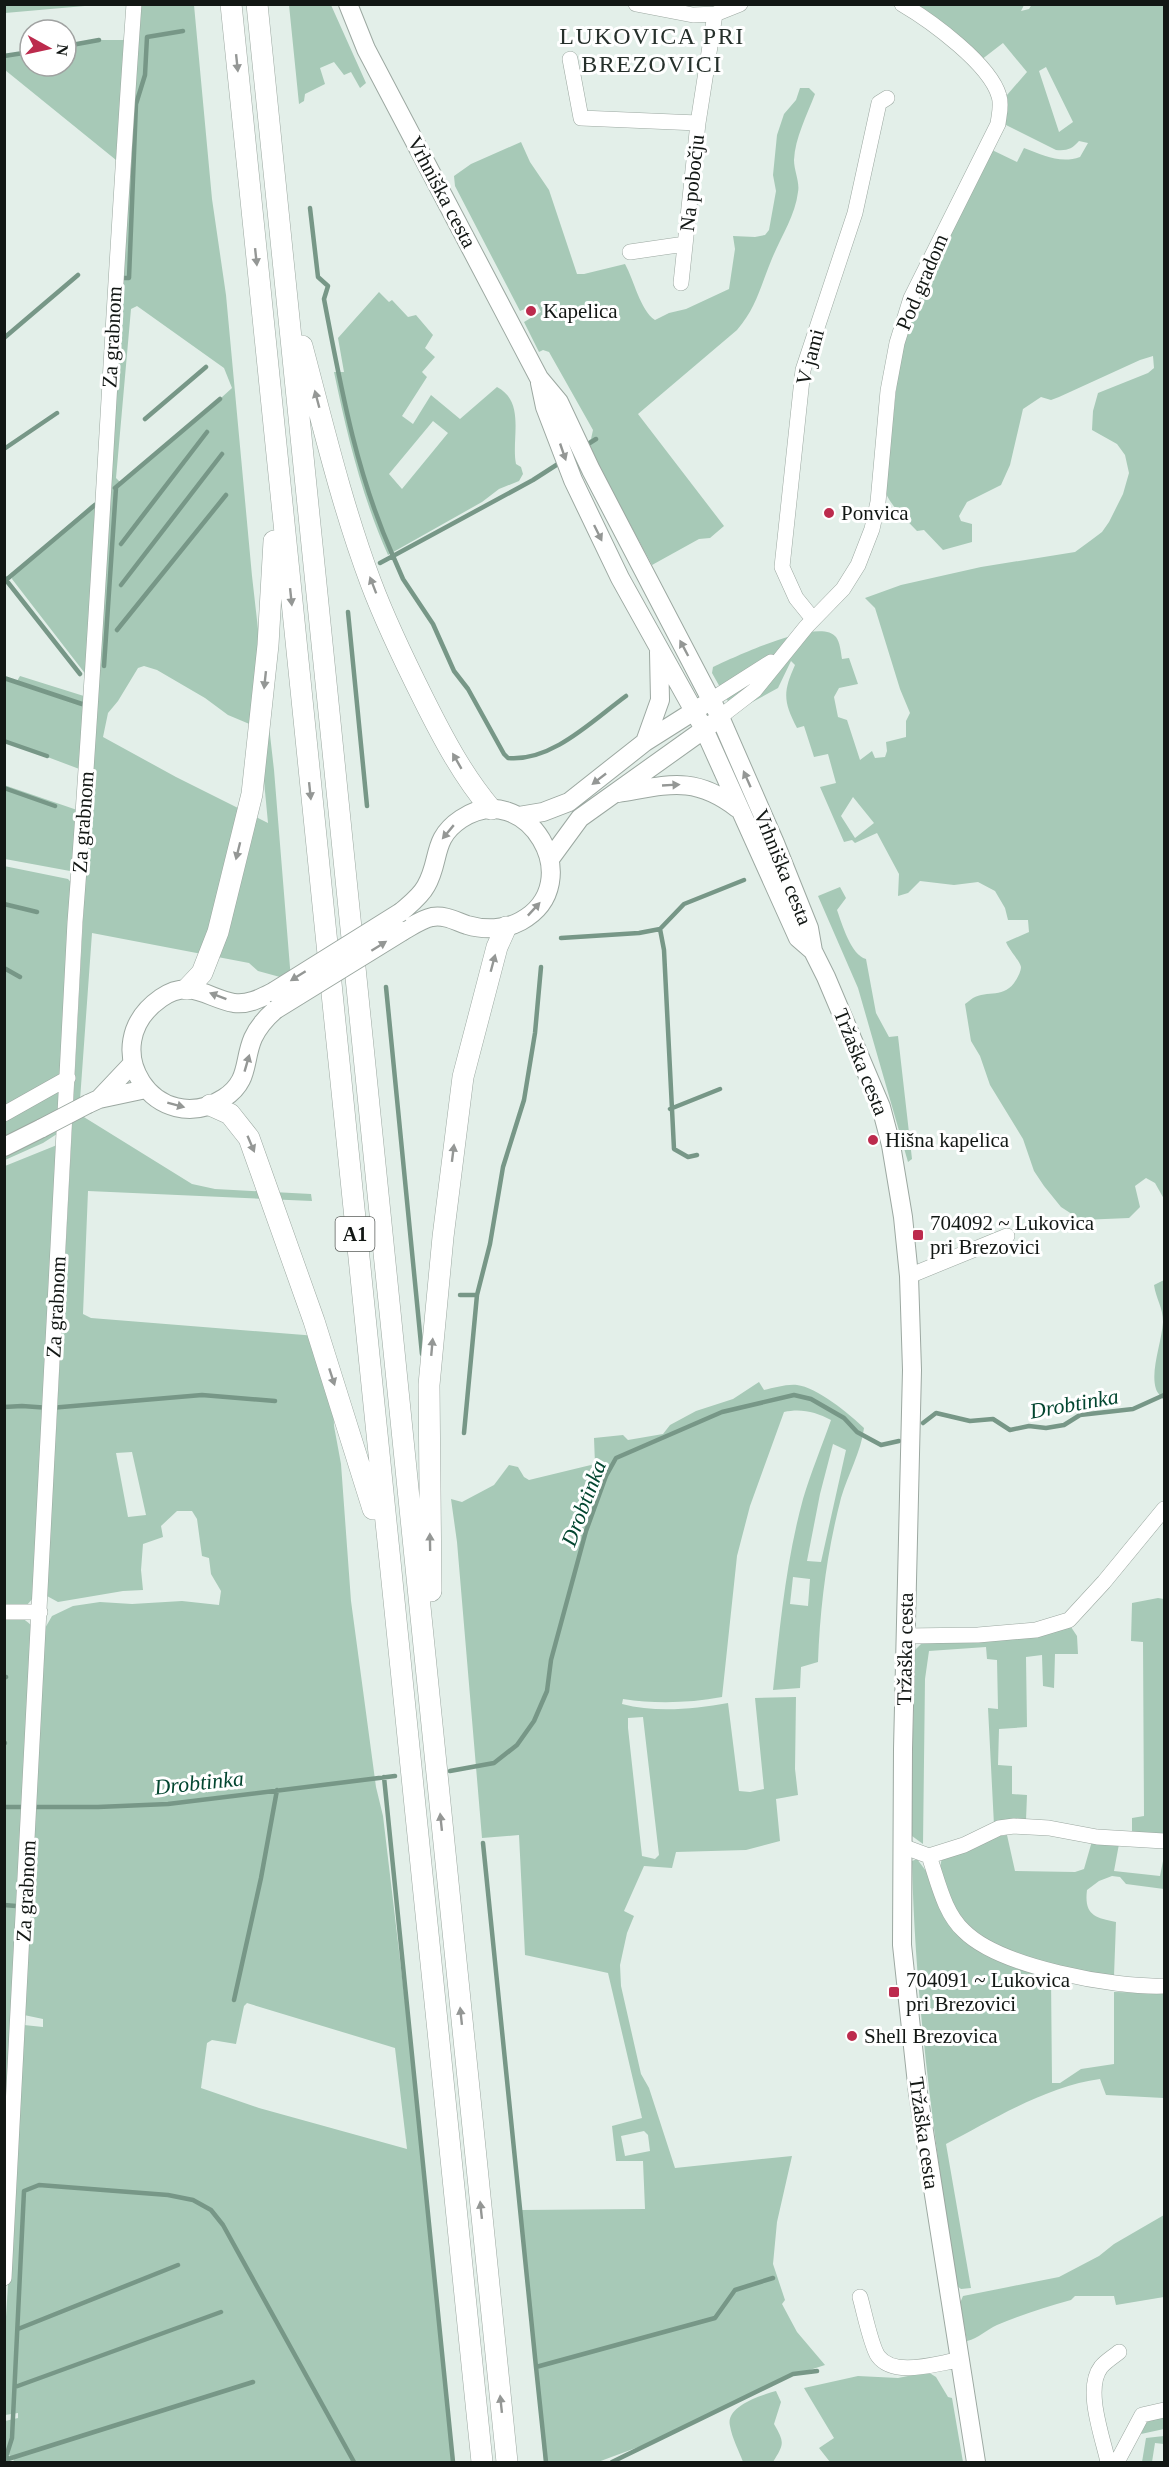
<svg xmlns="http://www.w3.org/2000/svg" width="1169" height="2467" font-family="Georgia,serif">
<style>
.green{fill:#a7c9b7;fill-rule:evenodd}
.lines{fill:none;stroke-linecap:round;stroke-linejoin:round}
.stream{stroke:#779787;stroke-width:4.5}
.minor-casing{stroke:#9ca8a1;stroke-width:16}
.major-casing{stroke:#9ca8a1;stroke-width:20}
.highway-casing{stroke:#9ca8a1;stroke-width:22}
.minor{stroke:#fff;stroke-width:15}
.major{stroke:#fff;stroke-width:18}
.highway{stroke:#fff;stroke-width:21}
.major-bridge-casing{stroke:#9ca8a1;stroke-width:20;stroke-linecap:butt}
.major-bridge{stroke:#fff;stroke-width:18}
.oneway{fill:#949795}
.poi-dot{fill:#bc2b4d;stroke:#fff;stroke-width:2}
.labels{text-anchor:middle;stroke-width:6;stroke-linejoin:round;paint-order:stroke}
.shield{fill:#fff;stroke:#595d5a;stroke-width:1.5}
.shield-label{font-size:20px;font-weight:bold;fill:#121714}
.street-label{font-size:21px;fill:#121714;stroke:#fff}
.poi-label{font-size:21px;fill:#121714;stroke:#fff;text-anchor:start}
.water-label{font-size:22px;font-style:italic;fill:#034630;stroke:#fff}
.quarter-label{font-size:24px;letter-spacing:1.5px;fill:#26302b;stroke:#fff}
</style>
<rect width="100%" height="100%" fill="#e3efe9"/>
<!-- green -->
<path class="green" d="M5 4H96V5L5 13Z
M1032 4 1164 5V1199L1155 1183 1146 1178 1135 1186 1140 1207 1129 1218 1081 1220 1061 1207 1044 1186 1034 1171 1023 1139 990 1085 980 1056 971 1041 965 1004C968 1002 970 1000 973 998 987 990 1005 999 1016 980 1018 977 1021 971 1021 967 1020 961 1009 950 1006 942L1029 932 1028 920H1008L1005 908 995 891 978 882 954 885 920 881 908 893 898 896 899 874 877 833 855 843 852 840 844 842 820 787 836 783 828 754 814 757 804 726 797 728C783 701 783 692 795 665L791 661 778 688 734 712 712 673 713 667C733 658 820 616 836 637 840 642 841 653 842 659L849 658 858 684 839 688 834 697 838 717 847 720 860 760 872 751 875 758 885 757 887 751 886 742 906 737V721L910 713 900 689 875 608 865 598 901 585 981 567 1075 552 1090 541 1102 532 1109 522 1123 494 1129 473 1125 455 1117 444 1092 430 1093 411 1098 393 1148 373 1154 368 1153 356 1140 360 1059 397 1051 400 1041 397 1023 409 1010 465 1001 485 967 502 959 516 961 521 972 524V542L943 550 924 530 917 531C905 518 891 507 885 491L901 346 914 305 990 149 1017 162 1024 148C1043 155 1060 164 1080 157L1088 143 1079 141C1072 149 1067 151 1056 150L1004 124 1008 110 1007 95 1027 72 1003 43 981 60 908 5H1024L1021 11 1029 9ZM1046 67 1073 122 1059 132 1039 71ZM853 797 874 823 855 838 841 816Z
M141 5H194L212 199 226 295 252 576 274 770 291 980 258 971 249 963 92 933 79 1114 192 1184 215 1189 311 1194 312 1201 88 1191 83 1314 91 1318 317 1336 333 1399 334 1426 341 1464 351 1601 376 1787 383 1816 408 2027 454 2462H13L14 2459 5 2452V2421L18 2418V2413L5 2415V2333L24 2025 43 2027V2019L24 2015 44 1630 52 1616 73 1606 100 1602 132 1604 182 1601 219 1605 221 1591 211 1574 209 1558 202 1556 197 1519 192 1511H177L161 1526 163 1537 143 1544 141 1570 143 1590 123 1591 58 1602 47 1596 48 1529 56 1431 88 826ZM137 306 224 368 232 388 199 418 120 482 116 478 131 309ZM144 666 157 670 205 698 228 715 259 728 268 823 176 777 103 737 108 713 118 701 138 668ZM132 1452 146 1515 128 1517 116 1453ZM247 2003 395 2048 407 2149 259 2108 201 2088 207 2043 212 2040 236 2044 244 2006Z
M289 5H331L366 83 360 88 351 72 344 75 334 62 320 68 325 84 305 94 304 101 299 104Z
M95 40H127L116 160 5 70V55L30 50V66H66V45Z
M800 88H809L815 94C807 115 795 138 794 160 794 171 800 182 798 192 795 217 780 238 771 261 760 288 756 308 737 330L638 414 724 526 710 538 699 539 652 565 586 443 591 439 593 430 549 352 543 350 539 352 524 322 541 312 537 304 520 311 455 186 454 176 471 164 521 142 530 162 549 190 577 274H584L625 264C634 280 640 310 655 320L669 313 686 309 729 289 735 249 733 236 755 237 765 235 769 230 776 191 773 175 777 135 784 114 796 100Z
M379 292 389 302 392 300 408 317 416 315 433 335 425 348 435 357 422 372 427 377 402 416 413 424 431 395 460 419 497 387C526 402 511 439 516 464L521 467 523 474 519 481 499 489 482 502 388 555C362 497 347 435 334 372H344L338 338ZM433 421 448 433 402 489 389 474Z
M97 501 87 676 12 579 13 574 91 505Z
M4 676 17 681 20 676 87 697 82 770 5 741Z
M4 785 80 811 76 868 70 871 5 859Z
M4 866 68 879 75 887 60 1132 43 1143 5 1160Z
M840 887 846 898 837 910C842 924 851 955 866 959L876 1013 889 1037 898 1036 912 1159 908 1162 858 988 818 896Z
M57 1145 33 1598 27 1605 5 1607V1166Z
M1164 1280V1401C1162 1397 1157 1393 1156 1389 1150 1371 1162 1341 1163 1322 1163 1307 1156 1299 1154 1285Z
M759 1382 764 1390C774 1388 786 1384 797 1385 816 1387 850 1414 864 1428 861 1452 848 1474 841 1498 827 1552 820 1606 818 1662L801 1667 800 1688 773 1690C780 1626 786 1561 803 1499 811 1472 822 1446 831 1420 816 1412 801 1408 784 1412L750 1506 737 1556 722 1697C689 1703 656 1704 623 1699L622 1704C656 1713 694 1709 728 1703L739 1791 750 1792 764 1789 755 1698 796 1697 795 1769 798 1795 776 1799 780 1841 746 1850 676 1852 672 1868 644 1866 624 1911 634 1916 627 1933 620 1965 621 1986 641 2074 649 2088 675 2168 792 2156 777 2222 773 2264 785 2300 782 2304 797 2332 825 2365 773 2382 660 2439 598 2462H544L521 2210 645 2209 643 2161H616L612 2126 642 2118 608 1973 525 1955 519 1835 482 1838 457 1542 451 1499 462 1502 494 1485 509 1465 518 1467 524 1477 529 1480 595 1464 594 1438 623 1435 628 1440 663 1434 670 1425 696 1411 733 1399ZM833 1444 846 1450 821 1562 807 1561 820 1494ZM793 1577 810 1579 808 1606 790 1604ZM643 1717 659 1855 655 1859 642 1856 628 1728V1718ZM644 2131 648 2135 650 2151 625 2156 621 2136Z
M1158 1598 1164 1599V1833L1132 1834V1818L1144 1816 1143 1642 1131 1641 1132 1603Z
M4 1616C19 1616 26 1618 35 1630L5 2189Z
M1071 1627 1077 1636 1078 1654H1055L1054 1688 1043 1686 1042 1655 1026 1657 1027 1727 999 1729 998 1765 1012 1766V1794L1027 1795 1026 1820 994 1825 988 1708 998 1709 997 1660 987 1659 986 1647 929 1651 925 1679 923 1844 912 1836 911 1816 915 1650 921 1644 1029 1637 1051 1633Z
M1007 1835 1015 1871 1075 1872 1084 1869 1092 1841 1119 1844 1114 1871 1160 1876 1164 1856V1889L1126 1884 1120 1877 1112 1876 1099 1881 1087 1890C1084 1914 1094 1918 1116 1922L1114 1976C1069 1971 1002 1957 968 1925 958 1916 952 1902 947 1890 943 1880 938 1869 942 1859L987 1838Z
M917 1859 929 1875 946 1916 1051 1977 1052 2083H1060L1081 2069 1114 2064V1992L1164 1993V2098L1106 2095 1100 2079C1047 2086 992 2120 946 2144L971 2288 961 2289 957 2286C935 2145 915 2004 912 1861Z
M1164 2215V2297L1116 2305 1114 2296H1075L1071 2300C1045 2307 1021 2315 997 2325 986 2330 979 2338 967 2341L960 2303 963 2296 1059 2277 1099 2256 1114 2244Z
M928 2372 936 2377 948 2397 952 2398 963 2462H830L819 2448 834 2438 804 2388 858 2376 898 2378Z
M776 2391 781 2402 774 2424C785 2443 784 2444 773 2462H743C739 2451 732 2438 730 2426 725 2406 762 2395 776 2391Z
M1164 2417V2429L1141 2434 1146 2422Z
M1164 2436V2444L1155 2443 1152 2462H1142L1146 2438Z"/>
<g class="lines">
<!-- stream -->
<path class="stream" d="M66 46 99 40
M4 56 30 52
M310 208 318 277 328 286 324 299C341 388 356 473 393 556L380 563
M122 278H129L136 104 145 75 147 37 183 31
M4 338 78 275
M145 419 206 367
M585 446 596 439
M4 449 57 413
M561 462 533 480 393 556 403 579 433 624 454 671 468 689 504 754 508 758C552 762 593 720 626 696
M115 488 220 399
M121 544 207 432
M4 577 6 580 95 505
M6 580 80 674
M121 585 222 454
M348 612 367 806
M117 630 226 495
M104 666 116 488
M4 678 82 704
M4 741 47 756
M4 788 55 806
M4 904 37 912
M660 929 664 950 674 1149 688 1157 697 1155
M561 938 639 933 660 929 684 904 744 880
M4 968 20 977
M386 987 422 1354
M670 1109 720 1089
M460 1295H477L490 1244 503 1167 524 1100 535 1033 541 967
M4 1407 22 1406 50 1408 202 1395 275 1401
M923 1423 936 1413 970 1421 993 1419 1010 1430 1029 1426 1046 1428 1064 1425 1080 1415 1133 1409 1164 1395
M464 1433 477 1295
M4 1678 6 1677
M4 1743H5
M450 1771 494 1763 517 1745 534 1721 547 1691 551 1660 586 1531 606 1476 616 1458 722 1412 794 1395 811 1399 844 1418 857 1432 881 1445 899 1441
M384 1777 453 2462
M4 1807H98L168 1804 395 1776
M483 1843 536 2367
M4 1905 16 1906
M234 2000 261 1878 277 1790
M18 2329 178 2265
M15 2387 221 2312
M5 2460 12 2438 24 2191 39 2185 168 2195 193 2200 211 2210 223 2225 354 2462
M5 2460 253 2382
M546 2462 536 2367 715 2318 735 2290 773 2278
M612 2462 793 2374 817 2371"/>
<!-- minor casing -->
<g class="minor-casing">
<path id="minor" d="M636 4 693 15 715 14 740 4
M570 59 581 118 698 123
M630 252 685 244
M681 283 698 123 715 14
M813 619 796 598 782 567 803 370 855 213 879 103 887 98
M711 700 771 662
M720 717 755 690 806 627 843 589 858 565 872 529 878 502 888 391 897 343 911 298 998 124C999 115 1002 105 999 96 990 64 931 21 902 4
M4 1114 68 1078
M909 1276 1007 1236
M4 1612H40
M905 1636 978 1635 1036 1630 1069 1620 1104 1582 1164 1509
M902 1846 929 1856 964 1845 999 1828 1014 1826 1049 1828 1097 1837 1164 1841
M929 1856C938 1881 944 1913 964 1931 1000 1967 1114 1988 1164 1986
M4 2278 75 922C99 617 112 310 134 4
M860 2297C864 2311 871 2346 878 2356 894 2378 937 2363 959 2360
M1108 2462C1103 2438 1084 2389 1101 2367 1106 2361 1113 2357 1119 2352
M1117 2462 1142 2415 1164 2410"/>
</g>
<!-- major casing -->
<g class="major-casing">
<path id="major" d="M348 4 366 49 539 378 559 402 591 470 720 717 775 843 809 928 813 951 826 977 881 1107 891 1145 903 1217 909 1276 912 1370 903 1749 902 1945 918 2093 976 2462
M540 383 545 407 573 480 620 578 704 729 798 938 813 951
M645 742 660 700 659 652
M618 793C668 785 694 775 737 808
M519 816 543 812 569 802 645 742 702 706
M550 859 580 818 713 723
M401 912C410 904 420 897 426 886 441 860 431 839 461 819 526 776 590 883 521 921 505 930 484 930 467 925 455 921 446 915 432 917 422 919 412 926 403 931
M273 992C261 998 248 1005 234 1003 207 998 190 978 161 998 92 1046 157 1141 224 1098 250 1081 243 1061 253 1038 258 1027 266 1018 275 1010
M99 1099 133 1063
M88 1104 99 1099 146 1089
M4 1147 42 1128"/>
</g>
<!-- highway casing -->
<g class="highway-casing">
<path id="highway" d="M231 4 482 2462
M257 4 507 2462
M302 346C323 425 342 506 371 583 386 623 405 662 424 700 443 738 463 776 491 809
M187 989 202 973 218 932 252 794 268 645 274 541
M210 1105 230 1114 249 1138 314 1321 373 1509
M431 1591 429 1385 443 1237 463 1077 497 947 506 927"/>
</g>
<!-- minor -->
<use href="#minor" class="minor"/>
<!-- major -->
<use href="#major" class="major"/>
<!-- highway -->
<use href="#highway" class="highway"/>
<!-- major-bridge casing -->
<g class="major-bridge-casing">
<path id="major-bridge" d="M273 992 401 912
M275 1010 403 931
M42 1128 88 1104"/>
</g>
<!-- major-bridge -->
<use href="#major-bridge" class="major-bridge"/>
</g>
<!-- one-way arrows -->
<defs><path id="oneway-solid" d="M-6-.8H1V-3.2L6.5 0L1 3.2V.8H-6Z" transform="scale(1.5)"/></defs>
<g class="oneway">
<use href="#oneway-solid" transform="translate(237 63) rotate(84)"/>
<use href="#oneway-solid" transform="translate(256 257) rotate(84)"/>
<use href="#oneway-solid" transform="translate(317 399) rotate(-105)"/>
<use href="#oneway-solid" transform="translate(563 452) rotate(71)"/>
<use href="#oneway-solid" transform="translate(598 533) rotate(64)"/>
<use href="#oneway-solid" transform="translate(373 585) rotate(-111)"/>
<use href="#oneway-solid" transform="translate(291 597) rotate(84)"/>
<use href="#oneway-solid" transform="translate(684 648) rotate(-118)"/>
<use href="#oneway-solid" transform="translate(265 680) rotate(96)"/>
<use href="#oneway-solid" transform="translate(457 761) rotate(-120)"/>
<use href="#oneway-solid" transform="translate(599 779) rotate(142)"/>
<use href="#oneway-solid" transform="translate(747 779) rotate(-114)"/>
<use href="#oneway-solid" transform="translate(671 785) rotate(-3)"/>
<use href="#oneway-solid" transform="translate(310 791) rotate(84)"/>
<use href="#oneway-solid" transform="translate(448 832) rotate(130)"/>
<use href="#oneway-solid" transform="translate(238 851) rotate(104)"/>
<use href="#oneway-solid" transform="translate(534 909) rotate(-47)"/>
<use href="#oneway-solid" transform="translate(379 946) rotate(-32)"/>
<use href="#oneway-solid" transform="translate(493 963) rotate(-75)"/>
<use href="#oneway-solid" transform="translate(298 976) rotate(148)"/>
<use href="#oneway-solid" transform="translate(218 996) rotate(-159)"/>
<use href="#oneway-solid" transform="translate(247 1063) rotate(-74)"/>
<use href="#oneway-solid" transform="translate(176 1105) rotate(15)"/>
<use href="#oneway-solid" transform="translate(251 1144) rotate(67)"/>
<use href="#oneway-solid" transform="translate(453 1153) rotate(-83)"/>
<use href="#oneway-solid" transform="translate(432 1347) rotate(-85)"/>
<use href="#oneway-solid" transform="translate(332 1377) rotate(72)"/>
<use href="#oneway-solid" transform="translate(430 1542) rotate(-91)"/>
<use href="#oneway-solid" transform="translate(441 1822) rotate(-96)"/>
<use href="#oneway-solid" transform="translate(461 2016) rotate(-96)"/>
<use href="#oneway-solid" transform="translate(481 2210) rotate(-96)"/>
<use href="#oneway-solid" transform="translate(501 2404) rotate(-96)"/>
</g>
<!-- markers -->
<g class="poi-dot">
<circle cx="531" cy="311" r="6"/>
<circle cx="829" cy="513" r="6"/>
<circle cx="873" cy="1140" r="6"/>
<rect x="912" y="1229" width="12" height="12" rx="3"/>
<rect x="888" y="1986" width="12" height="12" rx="3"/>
<circle cx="852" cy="2036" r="6"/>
</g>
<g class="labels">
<!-- shield labels -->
<rect class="shield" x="335.5" y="1217" width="39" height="34" rx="4.5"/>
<g class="shield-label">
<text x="355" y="1241">A1</text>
</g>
<!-- street labels -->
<g class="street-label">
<text transform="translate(692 183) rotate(-84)" y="7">Na pobočju</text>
<text transform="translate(442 192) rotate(62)" y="7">Vrhniška cesta</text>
<text transform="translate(922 282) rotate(-67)" y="7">Pod gradom</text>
<text transform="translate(112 337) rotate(-87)" y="7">Za grabnom</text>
<text transform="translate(810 357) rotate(-75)" y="7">V jami</text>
<text transform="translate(83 822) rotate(-86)" y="7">Za grabnom</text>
<text transform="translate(783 867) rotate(68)" y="7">Vrhniška cesta</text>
<text transform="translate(861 1062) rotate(68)" y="7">Tržaška cesta</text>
<text transform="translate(56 1307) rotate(-87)" y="7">Za grabnom</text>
<text transform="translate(905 1649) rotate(-89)" y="7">Tržaška cesta</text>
<text transform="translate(26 1891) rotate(-87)" y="7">Za grabnom</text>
<text transform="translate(924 2133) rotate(82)" y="7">Tržaška cesta</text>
</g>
<!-- poi labels -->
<g class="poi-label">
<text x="543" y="318">Kapelica</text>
<text x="841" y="520">Ponvica</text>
<text x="885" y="1147">Hišna kapelica</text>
<text x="930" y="1230">704092 ~ Lukovica<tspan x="930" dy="24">pri Brezovici</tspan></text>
<text x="906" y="1987">704091 ~ Lukovica<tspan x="906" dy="24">pri Brezovici</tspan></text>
<text x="864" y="2043">Shell Brezovica</text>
</g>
<!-- water labels -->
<g class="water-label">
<text transform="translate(1074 1403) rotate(-10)" y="8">Drobtinka</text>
<text transform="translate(583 1503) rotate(-69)" y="8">Drobtinka</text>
<text transform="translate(199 1782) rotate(-6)" y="8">Drobtinka</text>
</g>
<!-- quarter labels -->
<g class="quarter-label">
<text x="652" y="44">LUKOVICA PRI<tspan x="652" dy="28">BREZOVICI</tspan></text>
</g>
</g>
<!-- border -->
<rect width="1169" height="2467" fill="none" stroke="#121714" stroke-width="12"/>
<!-- north arrow -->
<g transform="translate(48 48) rotate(98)"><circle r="28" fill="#ffffff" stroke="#a0a2a1" stroke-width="1.5"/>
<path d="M0-4.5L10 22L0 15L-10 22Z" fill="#bc2b4d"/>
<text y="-9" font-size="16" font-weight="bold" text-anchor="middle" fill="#121714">N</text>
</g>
</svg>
